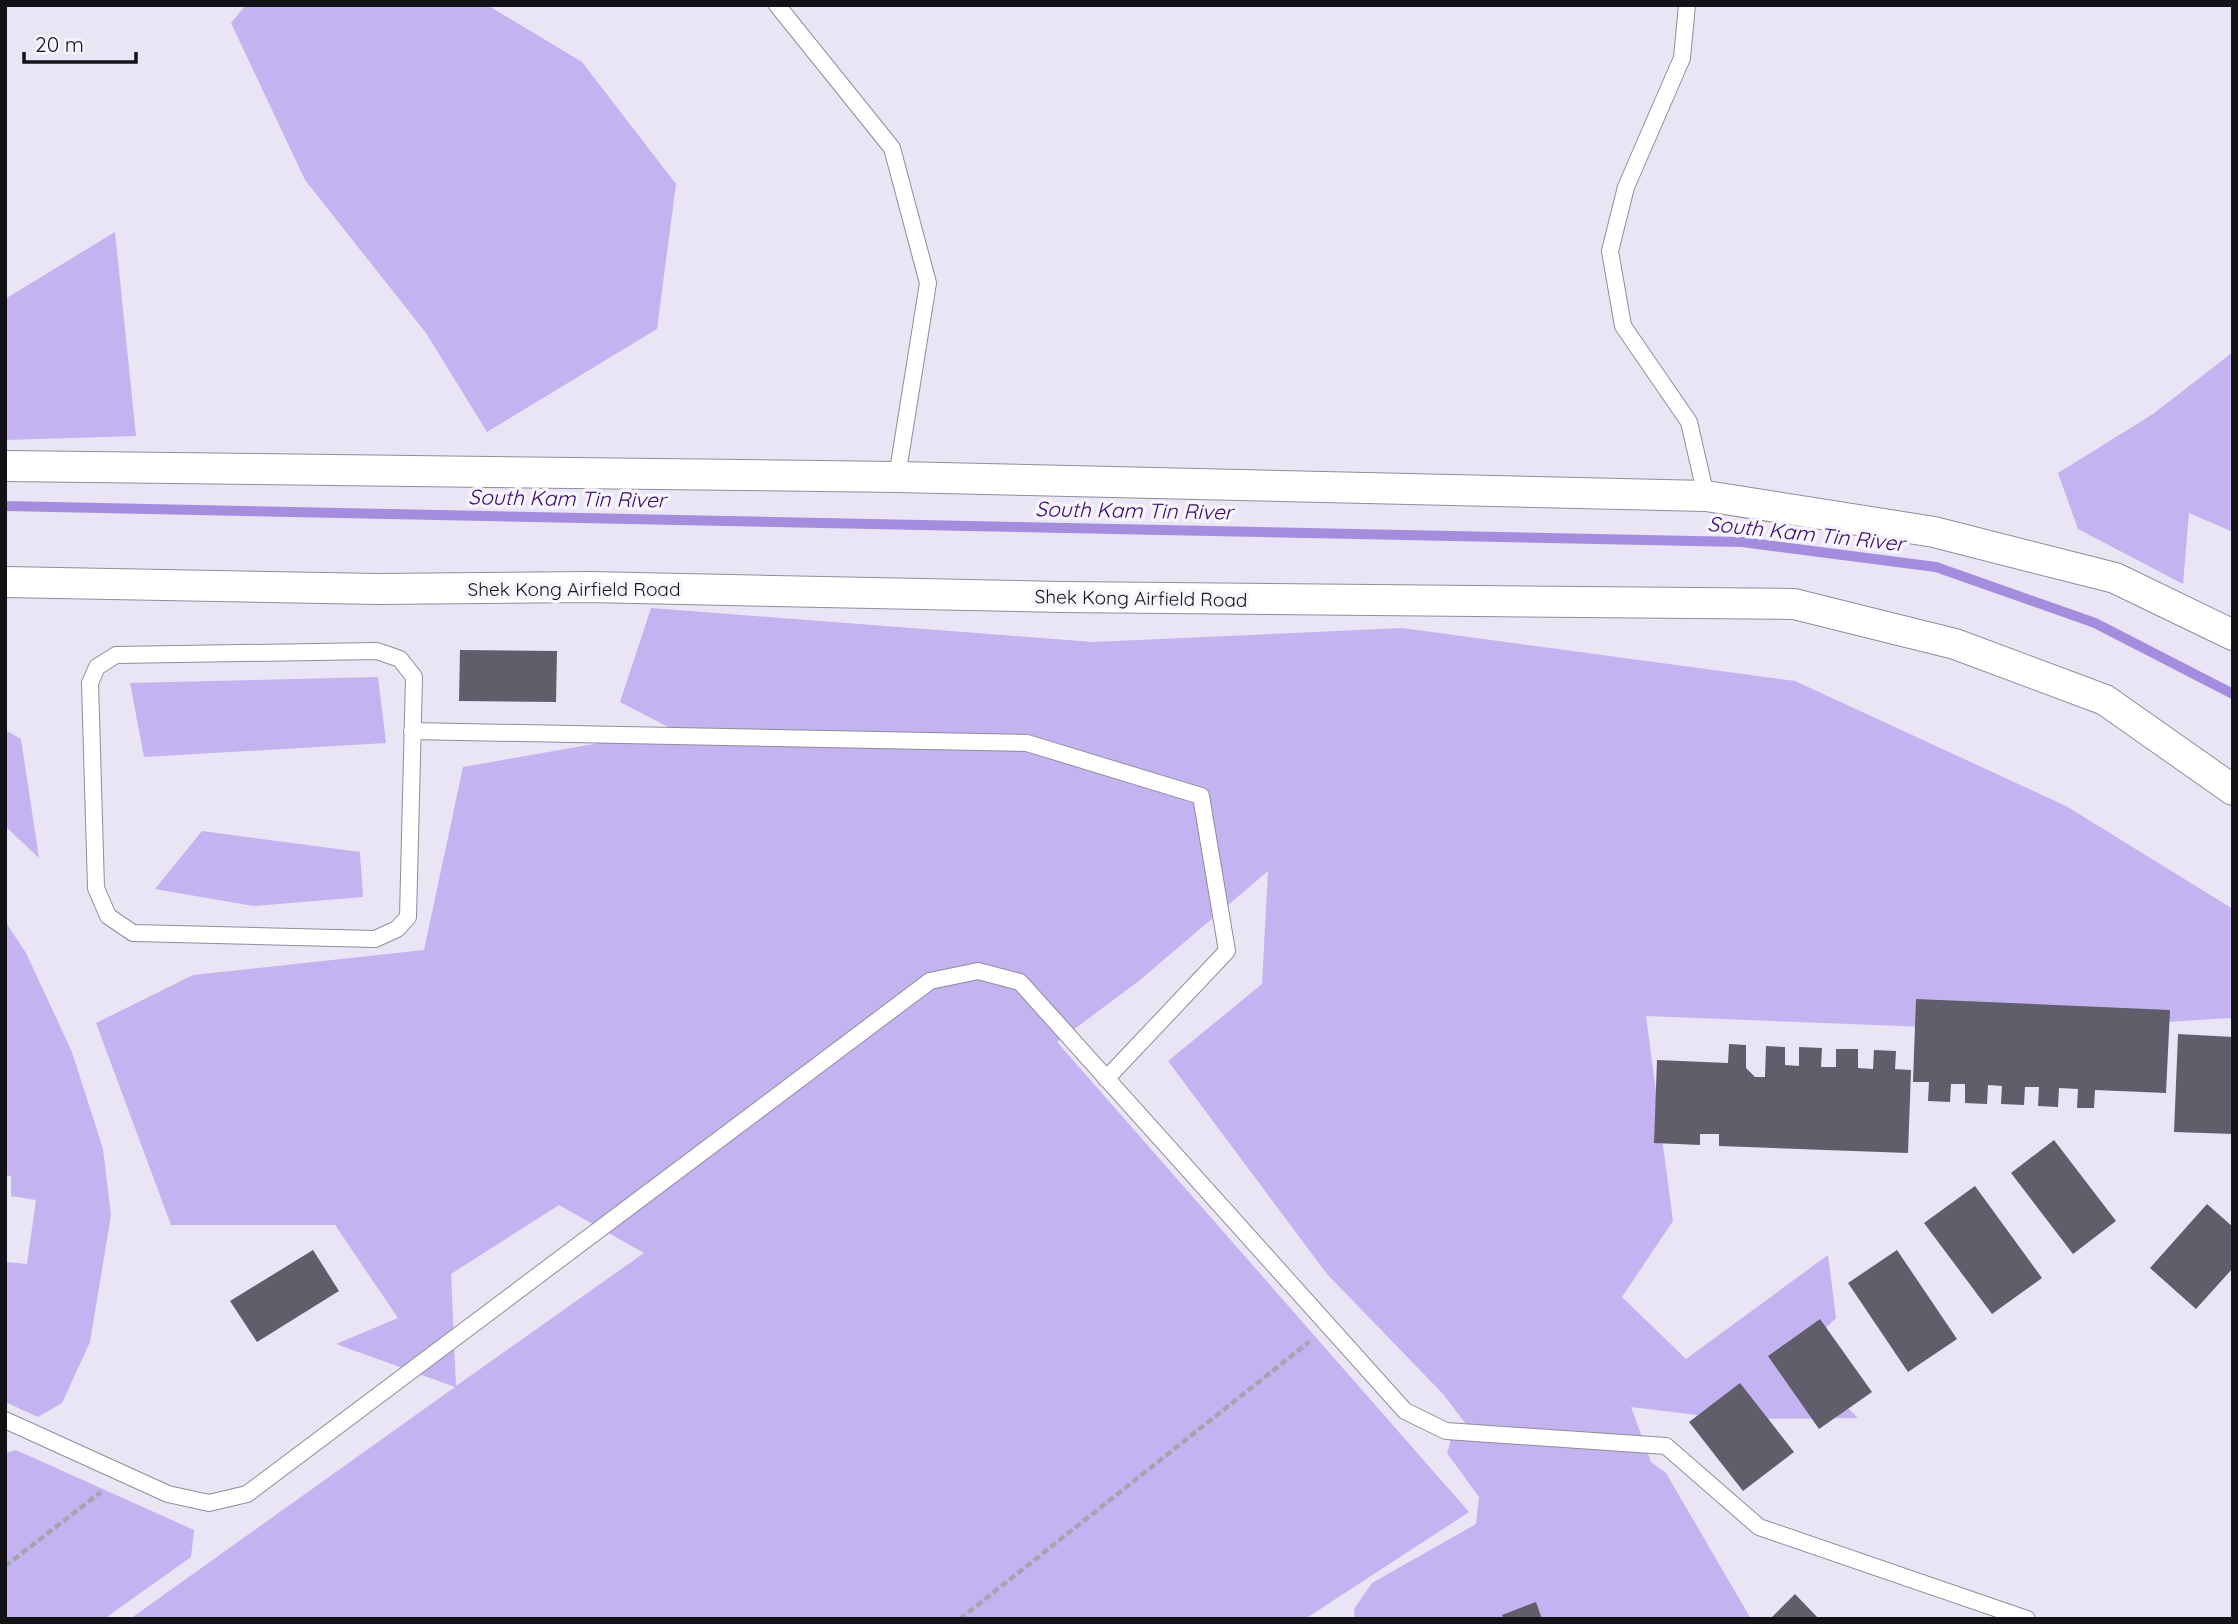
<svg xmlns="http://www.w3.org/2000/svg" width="2238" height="1624" font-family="Quicksand,sans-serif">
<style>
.green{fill:#c3b3f0;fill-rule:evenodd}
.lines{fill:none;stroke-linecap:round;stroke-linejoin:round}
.stream{stroke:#a48cde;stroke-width:10}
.building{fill:#615e6b}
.lane-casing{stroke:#908d9a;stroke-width:18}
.street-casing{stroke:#908d9a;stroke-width:32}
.path{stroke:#a6a3af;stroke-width:4.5;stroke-dasharray:7 3.5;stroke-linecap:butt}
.lane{stroke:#fff;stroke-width:16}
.street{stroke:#fff;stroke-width:30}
.labels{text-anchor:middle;stroke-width:7;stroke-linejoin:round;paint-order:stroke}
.street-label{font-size:19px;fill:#131217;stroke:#f6f4fd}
.water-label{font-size:21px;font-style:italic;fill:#37076b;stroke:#f6f4fd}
</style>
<rect width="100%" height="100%" fill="#e9e5f4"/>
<!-- green -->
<path class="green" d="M246 5H487L582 62 676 184 657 329 487 432 426 333 305 180 231 23Z
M115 232 136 436 5 440V299Z
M2233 352V532L2189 513 2183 584 2078 529 2058 473 2153 414Z
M651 608 1093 642 1402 628 1795 681 2066 806 2233 909V1021L2230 1018 2029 1031 1646 1016 1673 1221 1622 1297 1686 1359 1828 1255 1836 1318 1796 1357 1858 1418 1730 1419 1631 1407 1651 1462 1666 1473 1751 1619H1355L1354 1609 1372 1583 1476 1524 1479 1497 1447 1453 1451 1439 1479 1441 1443 1394 1327 1274 1168 1061 1262 984 1268 871 1140 980 1057 1042 1469 1512 1305 1619H130L455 1387 336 1344 398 1318 335 1225H171L96 1023 193 975 424 950 463 767 674 730 620 702ZM559 1205 644 1253 456 1386 451 1274Z
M378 677 386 743 144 757 130 683Z
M5 730 21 739 39 858 5 826Z
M202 831 360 852 363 897 253 906 155 889Z
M5 921 26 953 72 1052 103 1149 111 1215 90 1342 62 1403 38 1417 5 1402V1262L27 1264 36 1200 11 1196V1176L5 1175Z
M16 1450 194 1530 191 1557 104 1619H5V1453Z"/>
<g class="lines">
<!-- stream -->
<path class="stream" d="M5 506 1742 542 1936 567 2095 623 2233 694"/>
</g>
<!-- building -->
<path class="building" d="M460 650 557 651 556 702 459 701Z
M1916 999 2170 1010 2166 1093 2095 1090 2094 1108H2077L2078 1089 2059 1088 2058 1107 2038 1106 2039 1087H2025L2024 1105 2001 1104 2002 1086 1988 1085 1987 1104 1965 1103V1084H1951L1950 1102 1928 1101 1929 1082H1913Z
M2178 1034 2233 1037V1134L2174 1132Z
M1729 1044 1746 1045V1068L1755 1077H1765L1766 1046 1785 1047V1065L1799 1066V1047L1822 1048 1821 1067H1836V1049H1858V1068L1873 1069 1874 1050 1896 1051 1895 1069 1911 1070 1908 1153 1719 1146V1134H1700V1145L1654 1143 1657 1060 1728 1063Z
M2054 1140 2116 1221 2073 1254 2011 1173Z
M1975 1186 2042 1278 1992 1314 1924 1223Z
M2207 1204 2233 1227V1268L2196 1309 2150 1268Z
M313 1250 339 1291 257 1342 230 1301Z
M1897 1250 1957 1339 1908 1372 1848 1283Z
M1820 1319 1872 1392 1819 1429 1768 1356Z
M1740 1383 1794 1452 1743 1491 1689 1422Z
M1795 1594 1819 1619H1770Z
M1536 1602 1542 1619H1504L1502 1615Z"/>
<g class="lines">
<!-- lane casing -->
<g class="lane-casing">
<path id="lane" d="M777 5 892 148 928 283 897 477
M1687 5 1682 58 1626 187 1610 251 1623 326 1689 422 1706 496
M377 651 400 659 414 677 408 917 397 929 375 939 133 933 108 916 96 888 90 683 97 667 116 655Z
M412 731 1027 743 1201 796 1227 951 1106 1079
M5 1420 168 1494 209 1503 247 1494 930 981 978 971 1020 982 1405 1411 1446 1431 1666 1446 1759 1527 2027 1619"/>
</g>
<!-- street casing -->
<g class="street-casing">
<path id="street" d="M5 466 897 477 1706 496 1934 532 2115 578 2233 635
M5 582 378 589 589 587 1061 597 1794 604 1955 644 2105 700 2233 790"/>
</g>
<!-- path -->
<path class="path" d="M5 1562 8 1564 101 1492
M960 1619 1309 1342"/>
<!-- lane -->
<use href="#lane" class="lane"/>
<!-- street -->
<use href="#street" class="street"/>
</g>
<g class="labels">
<!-- street labels -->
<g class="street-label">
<text x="574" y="596">Shek Kong Airfield Road</text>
<text transform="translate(1141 598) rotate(1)" y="7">Shek Kong Airfield Road</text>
</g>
<!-- water labels -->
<g class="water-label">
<text transform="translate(567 499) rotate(1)" y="7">South Kam Tin River</text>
<text transform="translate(1134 511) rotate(1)" y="7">South Kam Tin River</text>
<text transform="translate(1806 534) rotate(6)" y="7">South Kam Tin River</text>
</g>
</g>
<!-- border -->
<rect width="2238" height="1624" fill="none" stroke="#131217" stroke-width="14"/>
<!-- scale -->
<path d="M24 52v10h112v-10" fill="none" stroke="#131217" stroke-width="3.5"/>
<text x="35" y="52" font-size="21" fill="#131217" stroke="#f6f4fd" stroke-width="5" paint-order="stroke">20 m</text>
</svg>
